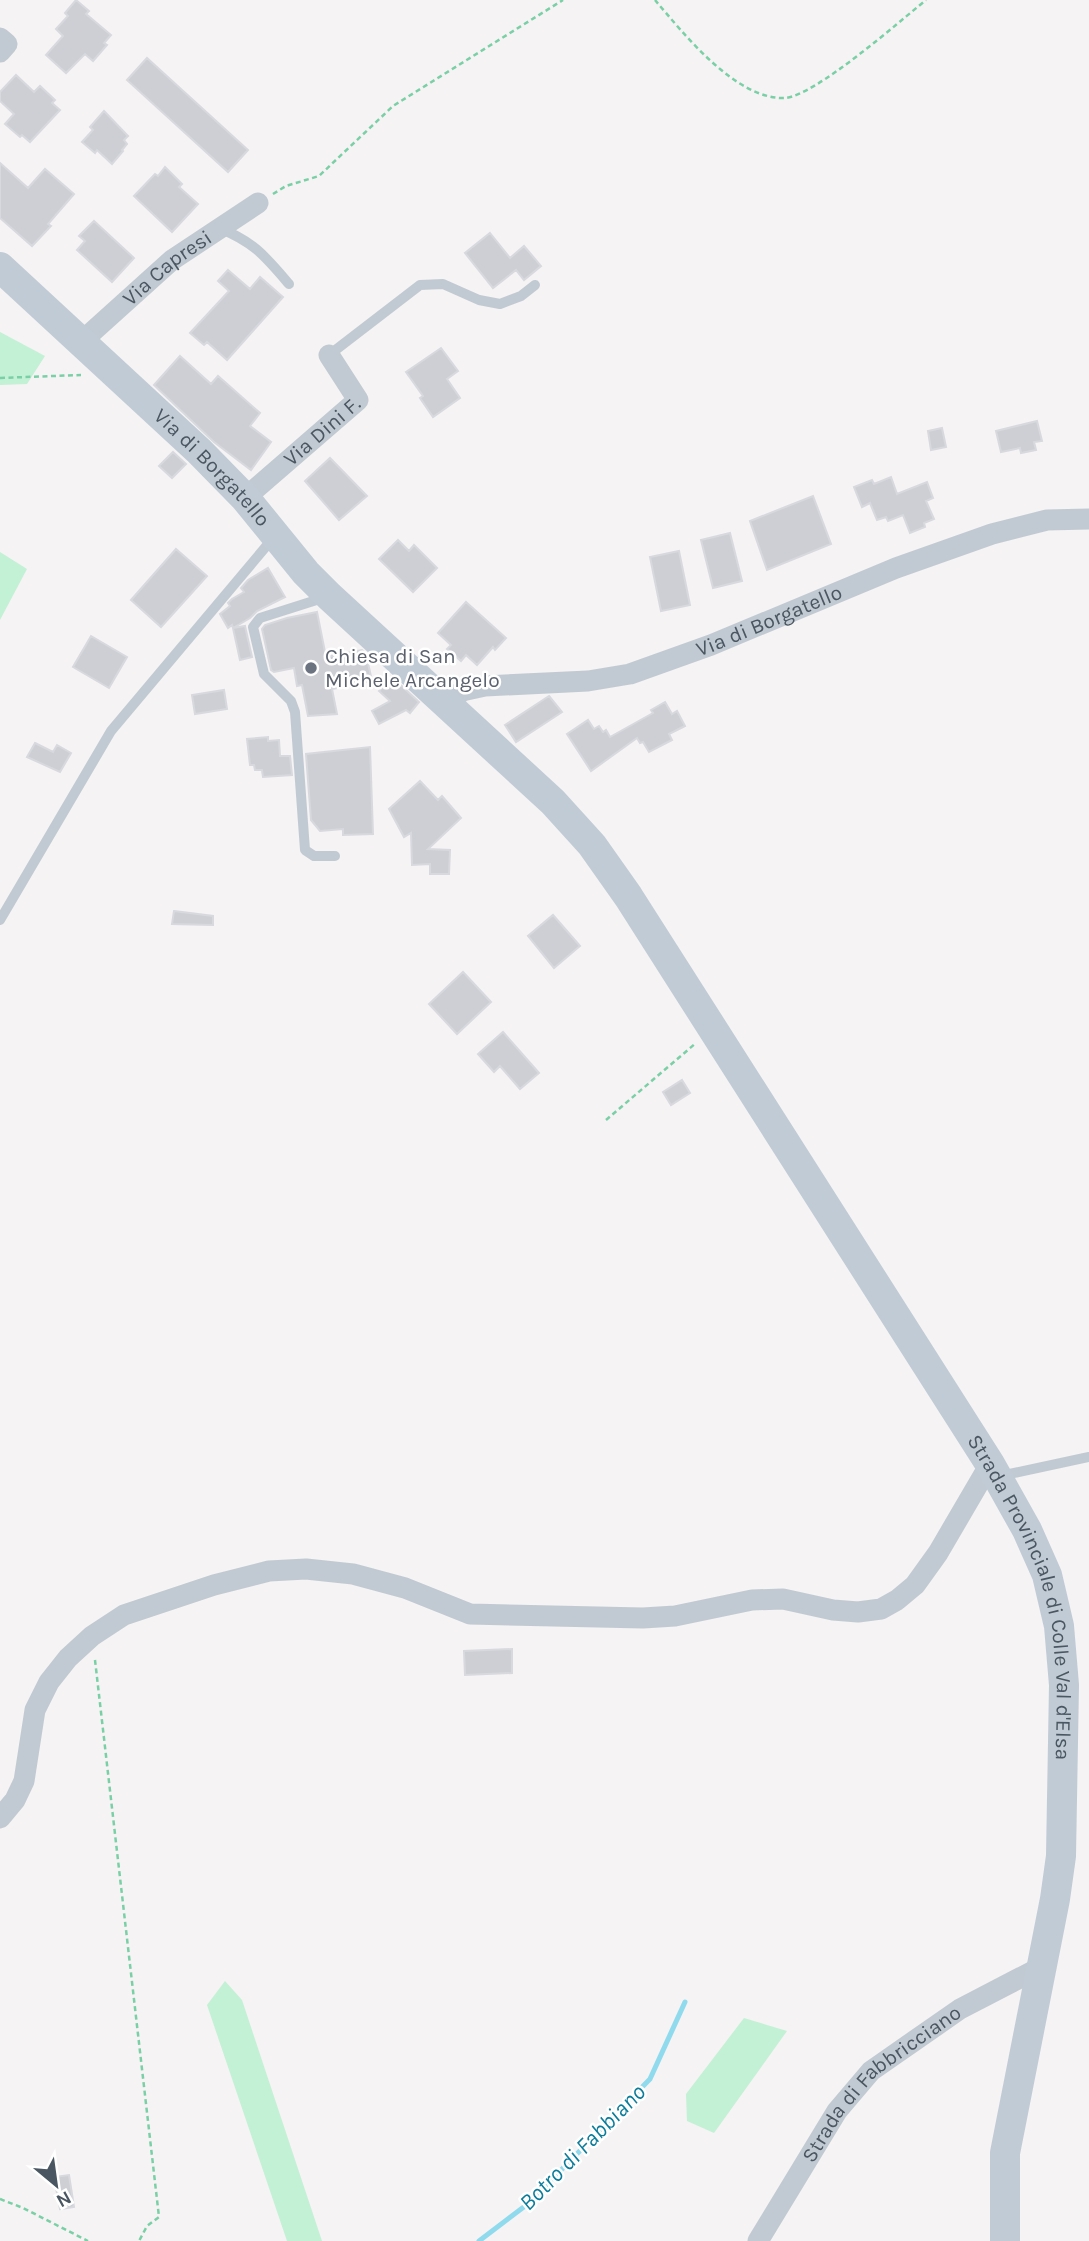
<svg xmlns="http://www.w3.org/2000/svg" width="1089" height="2241" font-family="Karla,sans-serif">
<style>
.green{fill:#c3f1d5}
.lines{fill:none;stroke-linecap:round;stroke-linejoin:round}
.stream{stroke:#90daee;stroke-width:5}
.building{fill:#cdcfd5;stroke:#d7d9de;stroke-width:2}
.path{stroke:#7ad0a6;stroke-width:2.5;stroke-dasharray:5 3.5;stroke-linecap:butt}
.lane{stroke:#c1cad2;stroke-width:10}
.street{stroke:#c1cad2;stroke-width:21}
.secondary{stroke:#c1cbd6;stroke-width:30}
.worship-dot{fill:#6b7280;stroke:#fff;stroke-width:2.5}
.labels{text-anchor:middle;stroke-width:5;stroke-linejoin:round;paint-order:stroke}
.street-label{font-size:21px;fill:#4a5661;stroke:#fff}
.worship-label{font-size:21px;fill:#5b616d;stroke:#fff;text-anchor:start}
.water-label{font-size:23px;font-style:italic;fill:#0c7c9b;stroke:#fff}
</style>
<rect width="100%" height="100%" fill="#f5f3f3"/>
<!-- green -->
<path class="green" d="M0 332 45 356 27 384 0 385Z
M0 552 27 569 0 620Z
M225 1981 242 2000 322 2241H287L207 2005Z
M744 2018 787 2031 714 2133 687 2121 686 2094Z"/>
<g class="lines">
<!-- stream -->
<path class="stream" d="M479 2241 529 2203 650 2079 685 2002"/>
</g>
<!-- building -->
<path class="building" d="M76 0 89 11 86 14 111 35 104 43 107 45 93 61 85 54 66 73 46 55 63 36 56 29 68 16 65 13Z
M147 58 248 150 228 172 127 80Z
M16 75 34 92 40 86 55 100 52 103 60 110 30 142 22 135 20 137 5 124 14 114 0 101V92Z
M104 111 128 136 124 140 127 144 122 150 123 151 112 164 97 150 95 153 82 142 93 130 90 127Z
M0 163 28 188 45 169 74 194 48 224 51 226 32 246 0 218Z
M165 167 182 184 179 187 198 204 172 232 134 196 155 174 158 176Z
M94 221 134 258 112 282 77 250 85 241 79 236Z
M490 233 510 258 524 246 541 266 524 280 516 270 493 288 465 253Z
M228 270 250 289 260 277 283 297 227 360 207 342 204 345 190 333 229 291 218 281Z
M441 348 458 371 447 379 460 398 433 417 420 398 423 396 406 372Z
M180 356 211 384 218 376 260 413 250 426 271 442 251 470 214 442 154 385Z
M1037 421 1042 441 1034 442 1036 450 1021 453 1020 448 1001 452 996 431Z
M942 428 946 447 931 450 928 431Z
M173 452 186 464 172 478 159 466Z
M330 458 367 496 339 520 305 481Z
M891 477 897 494 927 482 933 498 926 501 934 519 924 523 925 527 910 533 903 515 888 521 886 517 877 520 870 503 862 507 854 487 872 480 874 484Z
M813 496 831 544 767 570 750 521Z
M730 533 742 581 713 588 701 540Z
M398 540 409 551 414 545 437 568 413 592 379 559Z
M176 549 207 576 161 627 131 600Z
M679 551 690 605 661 611 650 557Z
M268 568 285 597 257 611 250 618 233 628 232 625 228 628 220 614 230 606 228 603 232 599 244 592 241 588 248 580Z
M466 602 506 638 495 650 493 647 477 665 466 655 461 661 447 649 451 645 438 633Z
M317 612 326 657 362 650 366 654 372 681 332 689 337 714 308 716 302 685 297 686 294 668 274 672 271 670 262 629 265 625 287 618Z
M245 626 252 657 240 660 233 628Z
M91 636 127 657 109 688 73 667Z
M392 677 419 702 410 713 406 710 379 724 372 711 390 701 379 691Z
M224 690 227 709 195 714 192 695Z
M549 696 562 712 516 742 505 725Z
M665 702 672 714 677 711 685 726 669 734 672 740 649 752 643 742 640 743 637 738 591 771 567 734 588 720 594 729 599 726 603 732 606 730 610 737 653 713 651 710Z
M268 737V741L279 740 280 756H290L292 775 263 777 262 770H255L254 765H250L247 739Z
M35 743 53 752 57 745 71 753 60 772 27 757Z
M370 747 373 834 343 835V829L320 831 311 820 306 754Z
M420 781 438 800 442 796 461 818 428 849 450 850 449 874H430V864L412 865 411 833 404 837 389 809Z
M174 911 213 916V925L172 924Z
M553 915 580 946 554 968 528 936Z
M463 972 491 1002 457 1034 429 1004Z
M503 1032 539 1073 520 1089 500 1066 494 1072 478 1054Z
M682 1080 690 1093 671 1105 663 1092Z
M512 1649V1673L465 1675 464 1651Z
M69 2175 74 2207 60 2209 54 2177Z"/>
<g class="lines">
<!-- path -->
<path class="path" d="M655 0C684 34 736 100 785 98 815 96 900 21 926 0
M273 194 286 186 319 176 393 106 563 0
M0 378 81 375
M606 1120 696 1043
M95 1660 159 2217 147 2226 139 2241
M0 2199 23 2208 88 2241"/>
<!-- lane -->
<path class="lane" d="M219 228C254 242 265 256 289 284
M329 355 420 285 443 284 479 300 500 304 521 296 535 285
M326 597 260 618 253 627 264 674 291 701 295 712 305 850 314 856H335
M0 920 111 731 274 537
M1000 1476 1089 1457"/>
<!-- street -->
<g class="street">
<path d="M0 38 7 44 0 52"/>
<path id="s1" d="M81 342 172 260 258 203"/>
<path id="s2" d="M245 498 358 400 329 355"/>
<path id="s3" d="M447 704 462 691 485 686 588 681 630 674 711 645 896 568 992 534 1047 520 1089 519"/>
<path d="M0 1818 15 1800 24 1781 35 1710 49 1682 68 1658 92 1636 124 1615 214 1585 269 1571 306 1569 353 1574 405 1588 470 1614 643 1618 675 1616 752 1600 783 1599 833 1610 858 1612 881 1609 897 1600 915 1585 938 1553 990 1464"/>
<path id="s4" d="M758 2241 837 2111 871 2071 960 2009 1041 1967"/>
</g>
<!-- secondary -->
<path class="secondary" id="s5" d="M0 267 199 451 245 498 306 573 329 596 553 802 592 845 628 896 990 1464 1027 1530 1047 1575 1059 1626 1064 1685 1061 1856 1055 1899 1005 2153V2241"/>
</g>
<!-- markers -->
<circle class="worship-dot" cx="311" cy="668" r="7"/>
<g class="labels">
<!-- street labels -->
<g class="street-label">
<text dy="7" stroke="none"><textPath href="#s1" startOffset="114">Via Capresi</textPath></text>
<text dy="7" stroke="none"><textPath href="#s2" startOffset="102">Via Dini F.</textPath></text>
<text dy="7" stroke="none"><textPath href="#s5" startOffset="292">Via di Borgatello</textPath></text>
<text dy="7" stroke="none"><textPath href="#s3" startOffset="338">Via di Borgatello</textPath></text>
<text dy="7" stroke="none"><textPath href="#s5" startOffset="1704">Strada Provinciale di Colle Val d'Elsa</textPath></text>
<text dy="7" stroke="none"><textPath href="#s4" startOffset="203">Strada di Fabbricciano</textPath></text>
</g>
<!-- worship labels -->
<g class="worship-label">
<text x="325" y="663">Chiesa di San<tspan x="325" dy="24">Michele Arcangelo</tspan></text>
</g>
<!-- water labels -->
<g class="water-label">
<text transform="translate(582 2147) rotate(-45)" y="8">Botro di Fabbiano</text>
</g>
</g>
<!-- north arrow -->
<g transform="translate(56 2185) rotate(151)" stroke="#ffffff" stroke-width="5" paint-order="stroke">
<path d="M0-5L12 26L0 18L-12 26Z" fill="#4a5661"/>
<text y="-10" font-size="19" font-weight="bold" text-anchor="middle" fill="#4a5661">N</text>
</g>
</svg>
